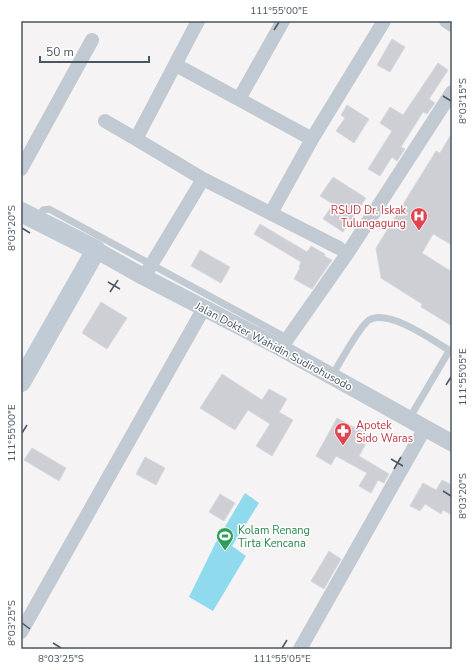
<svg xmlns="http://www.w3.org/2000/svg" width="473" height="670" font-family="'Nunito Sans',sans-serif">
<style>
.water{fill:#90daee}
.building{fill:#cdcfd5;stroke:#d7d9de}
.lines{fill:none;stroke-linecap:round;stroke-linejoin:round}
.service{stroke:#c1cad2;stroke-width:7}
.minor{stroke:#c1cad2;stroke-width:14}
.tertiary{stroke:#c1cad2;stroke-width:17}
.secondary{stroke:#c1cbd6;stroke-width:20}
.ticks{fill:none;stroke:#4a5661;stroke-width:1.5}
.labels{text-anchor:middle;stroke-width:3;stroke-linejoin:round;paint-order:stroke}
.health-label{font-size:11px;fill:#be3a42;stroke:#fff;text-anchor:end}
.street-label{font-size:11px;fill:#4a5661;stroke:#fff}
.leisure-label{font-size:11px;fill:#27864d;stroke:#fff;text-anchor:start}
.neatline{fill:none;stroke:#4a5661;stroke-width:1.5}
.ticks-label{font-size:10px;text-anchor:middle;fill:#4a5661}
</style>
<rect width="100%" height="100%" fill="#f5f3f3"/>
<!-- water -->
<path class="water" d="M245 493 259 503 232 546 246 556 213 611 189 597 216 542Z"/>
<!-- building -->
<path class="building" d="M392 39 405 47 390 72 377 65Z
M438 63 448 70 429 99 435 103 427 114 423 112 401 147 405 149 397 161 392 157 380 176 368 169 392 131 380 123 390 107 403 115Z
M347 105 369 119 354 143 336 131 345 118 341 115Z
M452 133V245L433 234 422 253 452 272V326L421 307 422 304 381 278 376 248 436 151 440 153Z
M333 177 366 198 343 232 323 219 333 204 320 196Z
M260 224 307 252 311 246 325 254 324 256 332 260 312 289 294 279 300 268 299 267 301 262 254 234Z
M200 250 230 267 221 283 191 266Z
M101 302 127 318 107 349 82 333Z
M222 374 262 400 269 389 287 399 279 412 293 420 272 456 256 446 270 424 248 410 235 430 200 408Z
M337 418 370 436 359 456 389 474 384 483 378 480 371 493 359 486 367 473 336 456 331 465 316 456Z
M32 448 66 468 59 481 24 460Z
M145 457 165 468 156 485 136 474Z
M442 480 452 485V515L443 510 441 514 425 504 420 511 410 506 423 483 436 490Z
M220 494 235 503 224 521 209 512Z
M329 551 341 559 324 589 311 581Z"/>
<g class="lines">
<!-- service -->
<path class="service" d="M37 218 43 210 49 209 287 338
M332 376C339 364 359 327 369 320 389 308 435 342 452 352
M409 419 449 351"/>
<!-- minor -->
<path class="minor" d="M198 21 136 139 203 179 339 248
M446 21 452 25
M176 65 312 139
M239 99 283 21
M105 121 136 139
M21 169 92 40
M271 213 312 139 384 21
M144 277 203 179
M281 348 349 251 452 92
M21 632 204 308
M300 649 425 428"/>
<!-- tertiary -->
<path class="tertiary" d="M96 250 144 277 281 348 452 443"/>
<!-- secondary -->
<path class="secondary" d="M21 212 96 250 21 382"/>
</g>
<!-- ticks -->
<path class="ticks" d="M274 30 279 22M443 96 451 101M22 228 30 233M108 282 120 289M110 292 118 280M446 385 451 377M22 433 27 425M391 459 403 466M394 469 401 457M443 491 451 496M22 623 30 629M53 643 61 648M282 648 287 640"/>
<!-- icons -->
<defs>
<g id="hospital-pin" transform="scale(0.9)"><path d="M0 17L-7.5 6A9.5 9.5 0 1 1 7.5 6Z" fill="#e0444e" stroke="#fff"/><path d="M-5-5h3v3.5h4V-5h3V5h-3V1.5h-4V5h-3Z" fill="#fff"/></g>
<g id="pharmacy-pin" transform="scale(0.9)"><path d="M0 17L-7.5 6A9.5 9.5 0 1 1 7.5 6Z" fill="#e0444e" stroke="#fff"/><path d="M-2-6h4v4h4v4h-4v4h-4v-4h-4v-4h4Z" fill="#fff"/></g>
<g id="stadium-pin" transform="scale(0.9)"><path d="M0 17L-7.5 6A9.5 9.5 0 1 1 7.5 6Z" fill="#2e9e5b" stroke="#fff"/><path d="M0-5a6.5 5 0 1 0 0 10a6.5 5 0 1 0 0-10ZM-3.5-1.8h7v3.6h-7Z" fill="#fff"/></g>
</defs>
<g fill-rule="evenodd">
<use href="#hospital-pin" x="419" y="216"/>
<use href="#pharmacy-pin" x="343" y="431"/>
<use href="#stadium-pin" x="225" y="536"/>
</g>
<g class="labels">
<!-- health labels -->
<g class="health-label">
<text x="406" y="214">RSUD Dr. Iskak<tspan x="406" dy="13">Tulungagung</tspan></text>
<text x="356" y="429" text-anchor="start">Apotek<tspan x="356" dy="13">Sido Waras</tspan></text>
</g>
<!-- street labels -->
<g class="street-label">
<text transform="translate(274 346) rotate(28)" y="4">Jalan Dokter Wahidin Sudirohusodo</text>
</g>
<!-- leisure labels -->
<g class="leisure-label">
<text x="238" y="534">Kolam Renang<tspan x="238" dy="13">Tirta Kencana</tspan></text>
</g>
</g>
<!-- border -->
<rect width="473" height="670" fill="none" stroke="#ffffff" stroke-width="44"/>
<!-- scale -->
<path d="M40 56v6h109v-6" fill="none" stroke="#4a5661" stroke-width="2"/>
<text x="46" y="56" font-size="12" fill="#4a5661" stroke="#ffffff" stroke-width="3" paint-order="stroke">50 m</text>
<rect x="22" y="22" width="429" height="626" class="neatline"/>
<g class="ticks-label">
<text x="279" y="14">111°55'00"E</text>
<text transform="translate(462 101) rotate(-90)" y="4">8°03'15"S</text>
<text transform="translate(11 228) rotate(-90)" y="4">8°03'20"S</text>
<text transform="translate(462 377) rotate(-90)" y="4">111°55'05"E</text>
<text transform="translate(11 433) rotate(-90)" y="4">111°55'00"E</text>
<text transform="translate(462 496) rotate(-90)" y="4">8°03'20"S</text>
<text transform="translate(11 623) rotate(-90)" y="4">8°03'25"S</text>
<text x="61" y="662">8°03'25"S</text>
<text x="282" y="662">111°55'05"E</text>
</g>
</svg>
